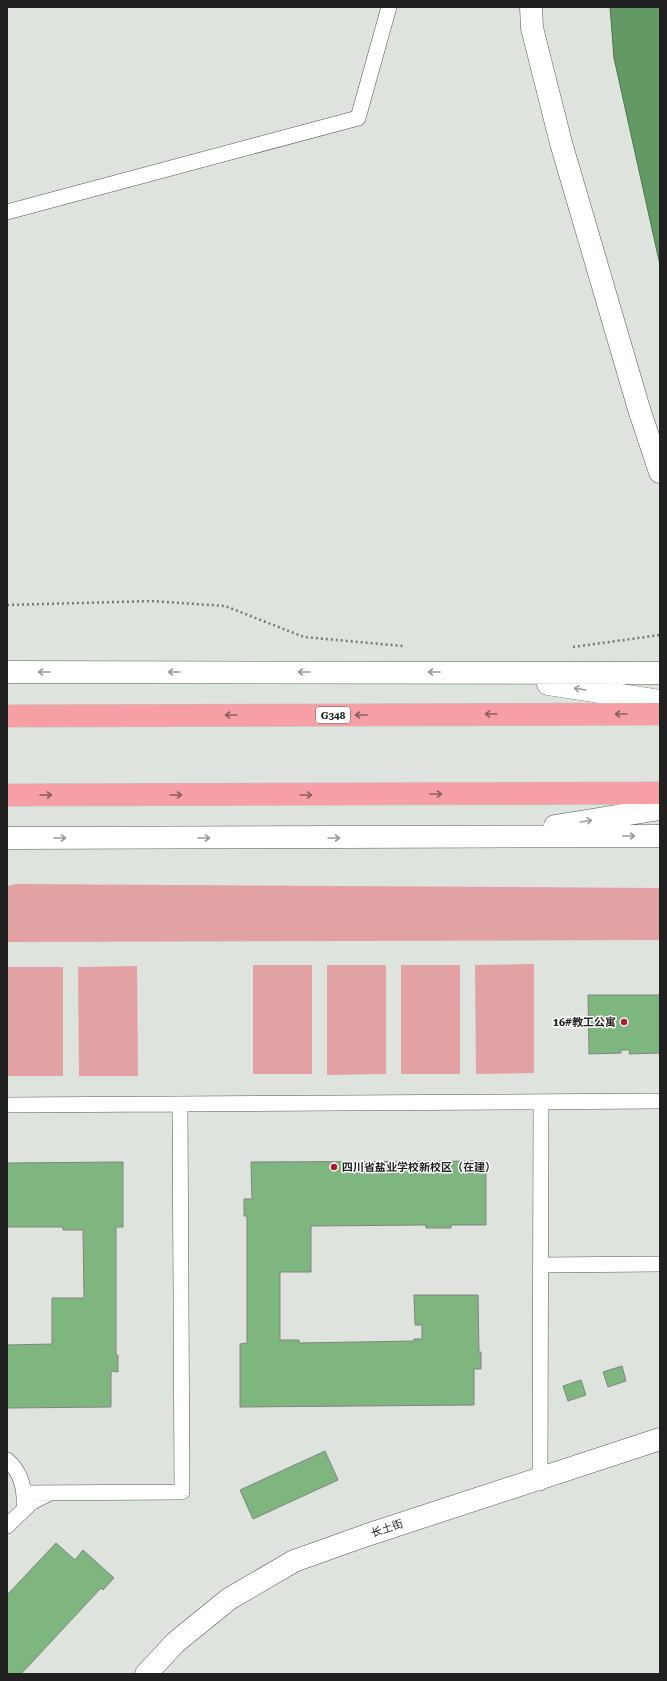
<svg xmlns="http://www.w3.org/2000/svg" width="667" height="1681" font-family="'Roboto Serif','Noto Sans SC',serif">
<style>
.green{fill:#e2a1a3}
.water{fill:#639964;stroke:#4f754f}
.building{fill:#7fb67f;stroke:#808580}
.lines{fill:none;stroke-linecap:round;stroke-linejoin:round}
.service-casing{stroke:#565956;stroke-width:16}
.minor-casing{stroke:#565956;stroke-width:23}
.tertiary-casing{stroke:#565956;stroke-width:23}
.trunk-casing{stroke:#c0c1c0;stroke-width:23}
.path{stroke:#767976;stroke-width:2.5;stroke-dasharray:2 3;stroke-linecap:butt}
.service{stroke:#fff;stroke-width:15}
.minor{stroke:#fff;stroke-width:22}
.tertiary{stroke:#fff;stroke-width:22}
.trunk{stroke:#f6a0a6;stroke-width:22}
.oneway{stroke:#9a9b9a}
.oneway2{stroke:#8a6062}
.poi-dot{fill:#ae1939;stroke:#fff;stroke-width:1.5}
.labels{text-anchor:middle;stroke-width:3;stroke-linejoin:round;paint-order:stroke}
.shield{fill:#fff;stroke:#626362;stroke-width:1}
.shield-label{font-size:10px;font-weight:bold;fill:#1f201f}
.poi-label{font-size:11px;font-weight:bold;fill:#1f201f;stroke:#fff;text-anchor:end}
.street-label{font-size:11px;fill:#1f201f;stroke:#fff}
</style>
<rect width="100%" height="100%" fill="#dee3de"/>
<!-- green -->
<path class="green" d="M16 884 660 888V940L7 942V886Z
M534 964V1073L476 1074 475 965Z
M312 965V1074H253V965Z
M386 965V1074L327 1075V965Z
M401 965H460V1074H401Z
M137 966 138 1076H79L78 967Z
M7 967H63V1076H7Z"/>
<!-- water -->
<path class="water" d="M610 7H660V265L614 58Z"/>
<!-- building -->
<path class="building" d="M588 995H660V1053L629 1054 630 1050H621V1053L589 1054Z
M486 1161V1225H451V1228H426V1225L311 1226V1272H280V1340H299V1343L414 1341V1339H422V1325H415L414 1295H478L479 1352H481V1369H474V1405L240 1407V1344L247 1343V1216H244V1199H252L251 1162Z
M123 1162V1227H116V1355H118V1372L111 1371V1407L7 1408V1345L52 1344V1298H84L83 1230H63V1227H7V1163Z
M622 1366 626 1381 608 1387 603 1372Z
M581 1380 586 1395 568 1401 563 1386Z
M325 1451 338 1480 253 1519 240 1490Z
M56 1543 75 1560 83 1550 114 1578 103 1590 101 1588 21 1674H7V1595Z"/>
<g class="lines">
<!-- service casing -->
<g class="service-casing">
<path id="service" d="M7 212 358 118 389 7
M7 1105 660 1101
M540 1265 660 1264
M7 1460C19 1470 25 1486 24 1502
M540 1483 541 1102
M24 1493 182 1492 180 1104
M7 1526 32 1502 48 1494"/>
</g>
<!-- minor casing -->
<g class="minor-casing">
<path id="minor" d="M531 7 532 28 561 143 639 409 660 472"/>
</g>
<!-- tertiary casing -->
<g class="tertiary-casing">
<path id="tertiary" d="M7 672 660 673
M548 684 660 701
M555 826 660 809
M7 838 660 836
M146 1674 176 1642 229 1599 294 1561 367 1535 660 1439"/>
</g>
<!-- trunk casing -->
<g class="trunk-casing">
<path id="trunk" d="M7 716 660 714
M7 795 660 793"/>
</g>
<!-- path -->
<path class="path" d="M7 605 152 601 225 606 304 637 403 646
M573 647 660 635"/>
<!-- service -->
<use href="#service" class="service"/>
<!-- minor -->
<use href="#minor" class="minor"/>
<!-- tertiary -->
<use href="#tertiary" class="tertiary"/>
<!-- trunk -->
<use href="#trunk" class="trunk"/>
</g>
<!-- one-way arrows -->
<defs><path id="oneway-shaft" d="M-6 0H5M1.5-3L5.5 0L1.5 3" fill="none" stroke-width="1.6" stroke-linecap="round" stroke-linejoin="round"/></defs>
<g class="oneway">
<use href="#oneway-shaft" transform="translate(44 672) rotate(180)"/>
<use href="#oneway-shaft" transform="translate(174 672) rotate(180)"/>
<use href="#oneway-shaft" transform="translate(304 672) rotate(180)"/>
<use href="#oneway-shaft" transform="translate(434 672) rotate(180)"/>
<use href="#oneway-shaft" transform="translate(580 689) rotate(-171)"/>
<use href="#oneway-shaft" transform="translate(586 821) rotate(-9)"/>
<use href="#oneway-shaft" transform="translate(629 836)"/>
<use href="#oneway-shaft" transform="translate(60 838)"/>
<use href="#oneway-shaft" transform="translate(204 838)"/>
<use href="#oneway-shaft" transform="translate(334 838)"/>
</g>
<g class="oneway2">
<use href="#oneway-shaft" transform="translate(491 714) rotate(-180)"/>
<use href="#oneway-shaft" transform="translate(621 714) rotate(-180)"/>
<use href="#oneway-shaft" transform="translate(231 715) rotate(180)"/>
<use href="#oneway-shaft" transform="translate(361 715) rotate(180)"/>
<use href="#oneway-shaft" transform="translate(436 794)"/>
<use href="#oneway-shaft" transform="translate(46 795)"/>
<use href="#oneway-shaft" transform="translate(176 795)"/>
<use href="#oneway-shaft" transform="translate(306 795)"/>
</g>
<!-- markers -->
<g class="poi-dot">
<circle cx="624" cy="1022" r="4"/>
<circle cx="334" cy="1167" r="4"/>
</g>
<g class="labels">
<!-- shield labels -->
<rect class="shield" x="316" y="707" width="34" height="16" rx="3"/>
<g class="shield-label">
<text x="333" y="719">G348</text>
</g>
<!-- poi labels -->
<g class="poi-label">
<text x="616" y="1026">16#教工公寓</text>
<text x="342" y="1171" text-anchor="start">四川省盐业学校新校区（在建）</text>
</g>
<!-- street labels -->
<g class="street-label">
<text transform="translate(387 1528) rotate(-18)" y="4">长土街</text>
</g>
</g>
<!-- border -->
<rect width="667" height="1681" fill="none" stroke="#1f201f" stroke-width="16"/>
</svg>
